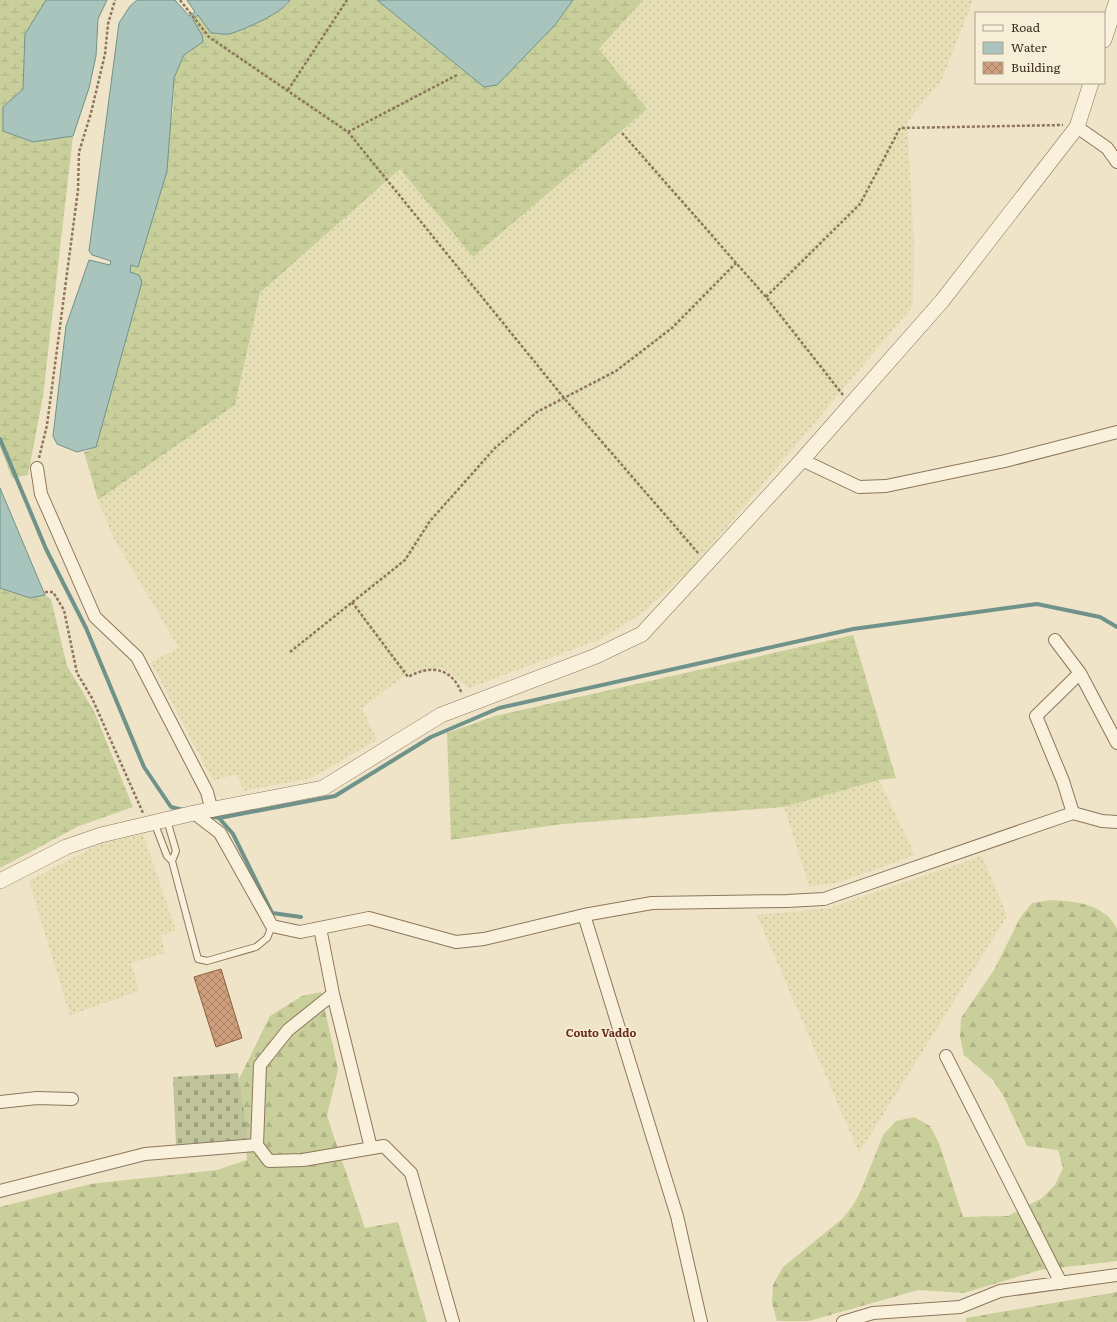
<svg xmlns="http://www.w3.org/2000/svg" width="1117" height="1322" font-family="Literata,serif">
<style>
.farmland{fill:url(#farmland-dots)}
.forest{fill:url(#forest-firs)}
.wetland{fill:url(#wetland-marsh)}
.cemetery{fill:url(#cemetery-stones)}
.water{fill:#a9c4bc;stroke:#6f938a}
.lines{fill:none;stroke-linecap:round;stroke-linejoin:round}
.stream{stroke:#6f938a;stroke-width:4}
.building{fill:url(#building-cross-hatch);stroke:#8d5f41}
.service-casing{stroke:#8d765c;stroke-width:8}
.minor-casing{stroke:#8d765c;stroke-width:14}
.tertiary-casing{stroke:#8d765c;stroke-width:16}
.path{stroke:#8d765c;stroke-width:2.5;stroke-dasharray:3 2;stroke-linecap:butt}
.service{stroke:#faf1dc;stroke-width:6}
.minor{stroke:#faf1dc;stroke-width:12}
.tertiary{stroke:#faf1dc;stroke-width:15}
.labels{text-anchor:middle;stroke-width:3;stroke-linejoin:round;paint-order:stroke}
.neighbourhood-label{font-size:11px;font-weight:bold;fill:#6b2e1e;stroke:#f7eed8}
</style>
<defs>
<pattern id="farmland-dots" width="8" height="8" patternUnits="userSpaceOnUse"><rect width="8" height="8" fill="#e6deb5"/><path d="M2 2h.1M6 6h.1" fill="none" stroke="#c6bf9b" stroke-width="1.8" stroke-linecap="round"/></pattern>
<pattern id="forest-firs" width="22" height="20" patternUnits="userSpaceOnUse"><rect width="22" height="20" fill="#c9cf9b"/><path d="M5 1l3.5 6h-7zM16 11l3.5 6h-7z" fill="#aeb285"/></pattern>
<pattern id="wetland-marsh" width="20" height="14" patternUnits="userSpaceOnUse"><rect width="20" height="14" fill="#c9cf9b"/><path d="M1 5h8M5 5V1M11 12h8M15 12V8" fill="none" stroke="#aeb285"/></pattern>
<pattern id="cemetery-stones" width="16" height="16" patternUnits="userSpaceOnUse"><rect width="16" height="16" fill="#bfc49a"/><path d="M2 7V4a2 2 0 0 1 4 0v3zM10 15v-3a2 2 0 0 1 4 0v3z" fill="#9ca07d"/></pattern>
<pattern id="building-cross-hatch" width="8" height="8" patternUnits="userSpaceOnUse"><rect width="8" height="8" fill="#cf9f7d"/><path d="M0 0l8 8M0 8l8-8" fill="none" stroke="#a98266"/></pattern>
</defs>
<rect width="100%" height="100%" fill="#f0e4c8"/>
<!-- farmland -->
<path class="farmland" d="M643 0H973L941 81 907 122 914 241 913 306 693 567 644 612 601 639 469 688 443 668 407 674 362 708 377 740 311 778 244 791 236 774 213 781 151 662 179 648 112 535 98 500 235 405 260 294 400 169 473 257 647 109 599 49Z
M879 780 915 855 837 883 809 886 784 807Z
M143 834 176 931 161 935 165 953 131 963 139 991 70 1015 29 881 99 844Z
M982 856 1007 916 859 1153 757 915 829 908Z"/>
<!-- forest -->
<path class="forest" d="M1051 900C1069 901 1090 902 1105 914 1110 917 1114 924 1117 929V1261L1040 1270 964 1293 918 1290 809 1321H777L772 1303 773 1285 783 1267 842 1219 854 1204 862 1188 883 1135 896 1121 914 1117 930 1126 939 1143 963 1217 1008 1216 1042 1198 1055 1185 1063 1168 1058 1150 1027 1146 1003 1095 993 1080 964 1055 960 1037 961 1018 994 970 1020 918 1032 903Z
M321 992 338 1069 327 1116 365 1228 398 1222 427 1322H0V1207L90 1184 217 1170 247 1160 239 1079 270 1016 302 996Z
M1117 1292V1322H966V1318Z"/>
<!-- wetland -->
<path class="wetland" d="M0 0H46L25 34 23 89 3 107 33 142 73 136 43 396 28 475 12 478 0 447Z
M290 0H377L484 87 555 25 573 0H643L599 49 647 109 473 257 400 169 260 293 235 405 98 500 84 452 96 447 131 265 138 267 173 111 174 78 184 55 203 42 202 35 193 20 198 15 211 33 287 6Z
M0 588 30 598 45 595 51 599 67 666 94 711 133 807 79 826 0 868Z
M853 635 896 778 879 780 784 807 563 824 451 840 447 733 495 716Z"/>
<!-- cemetery -->
<path class="cemetery" d="M238 1073 248 1139 176 1145 173 1077Z"/>
<!-- water -->
<path class="water" d="M46 0H107L98 19 96 56 89 88 73 136 33 142 3 131V107L23 89 25 34Z
M137 0H175L189 16 195 12 187 0H290C283 13 245 29 230 34 224 35 217 33 211 33L198 15 193 20 202 35 203 42 184 55 174 78 167 171 138 267 131 265 130 272 139 275 142 282 96 447 77 452 57 444 53 436 66 326 89 260 110 265 111 261 92 255 89 251 119 23 130 6Z
M377 0H573L555 25 497 85 484 87Z
M0 488 45 595 30 598 0 588Z"/>
<g class="lines">
<!-- stream -->
<path class="stream" d="M0 439 46 549 86 628 144 767 171 807 183 810
M209 816 219 818 335 796 431 737 499 708 853 629 1037 604 1100 617 1117 627
M219 818 233 834 272 913 301 917"/>
</g>
<!-- building -->
<path class="building" d="M221 969 242 1038 216 1047 194 977Z"/>
<g class="lines">
<!-- service casing -->
<g class="service-casing">
<path id="service" d="M167 820 176 851 172 861
M154 822 167 856 172 861 198 959 207 961 256 947 267 938 272 926"/>
</g>
<!-- minor casing -->
<g class="minor-casing">
<path id="minor" d="M1077 127 1107 148 1117 162
M802 460 859 487 886 486 1005 461 1117 432
M37 468 41 494 95 617 137 657 207 792 212 811
M1055 640 1080 673 1117 743
M194 813 220 833 272 926 300 932 369 918 456 942 484 939 584 915 652 903 787 901 824 899 1073 813 1102 821 1117 822
M1073 813 1063 781 1036 716 1080 673
M584 915 677 1216 701 1322
M320 928 333 994 288 1030 260 1065 257 1145 269 1161 303 1160 384 1146 411 1173 453 1322
M333 994 371 1148
M946 1056 1061 1283
M0 1102 37 1098 72 1099
M0 1191 145 1154 257 1145
M843 1322 873 1313 960 1307 1000 1291 1117 1275"/>
</g>
<!-- tertiary casing -->
<g class="tertiary-casing">
<path id="tertiary" d="M1104 40 1117 0
M0 881 66 847 101 835 194 813 323 788 441 715 596 656 642 634 802 460 942 301 1077 127 1091 83"/>
</g>
<!-- path -->
<path class="path" d="M180 0 209 37 348 132 564 398 699 554
M288 90 347 0
M348 132 457 75
M622 133 766 297 843 395
M766 297 860 204 900 128 1063 125
M39 458 47 425 78 190 79 152 91 113 105 54 108 24 115 0
M45 592H53L64 610 77 673 92 698 143 813
M352 602 408 677C432 664 452 668 462 694
M290 652 405 560 430 521 495 448 537 412 616 371 672 328 736 263"/>
<!-- service -->
<use href="#service" class="service"/>
<!-- minor -->
<use href="#minor" class="minor"/>
<!-- tertiary -->
<use href="#tertiary" class="tertiary"/>
</g>
<g class="labels">
<!-- neighbourhood labels -->
<g class="neighbourhood-label">
<text x="601" y="1037">Couto Vaddo</text>
</g>
</g>
<!-- legend -->
<rect x="975" y="12" width="130" height="72" fill="#f7eed8" stroke="#ada18e"/>
<rect x="983" y="25" width="20" height="6" fill="#faf1dc" stroke="#ada18e"/>
<text x="1011" y="32" font-size="12" fill="#3d2e20">Road</text>
<rect x="983" y="42" width="20" height="12" fill="#a9c4bc" stroke="#ada18e"/>
<text x="1011" y="52" font-size="12" fill="#3d2e20">Water</text>
<rect x="983" y="62" width="20" height="12" fill="url(#building-cross-hatch)" stroke="#ada18e"/>
<text x="1011" y="72" font-size="12" fill="#3d2e20">Building</text>
</svg>
